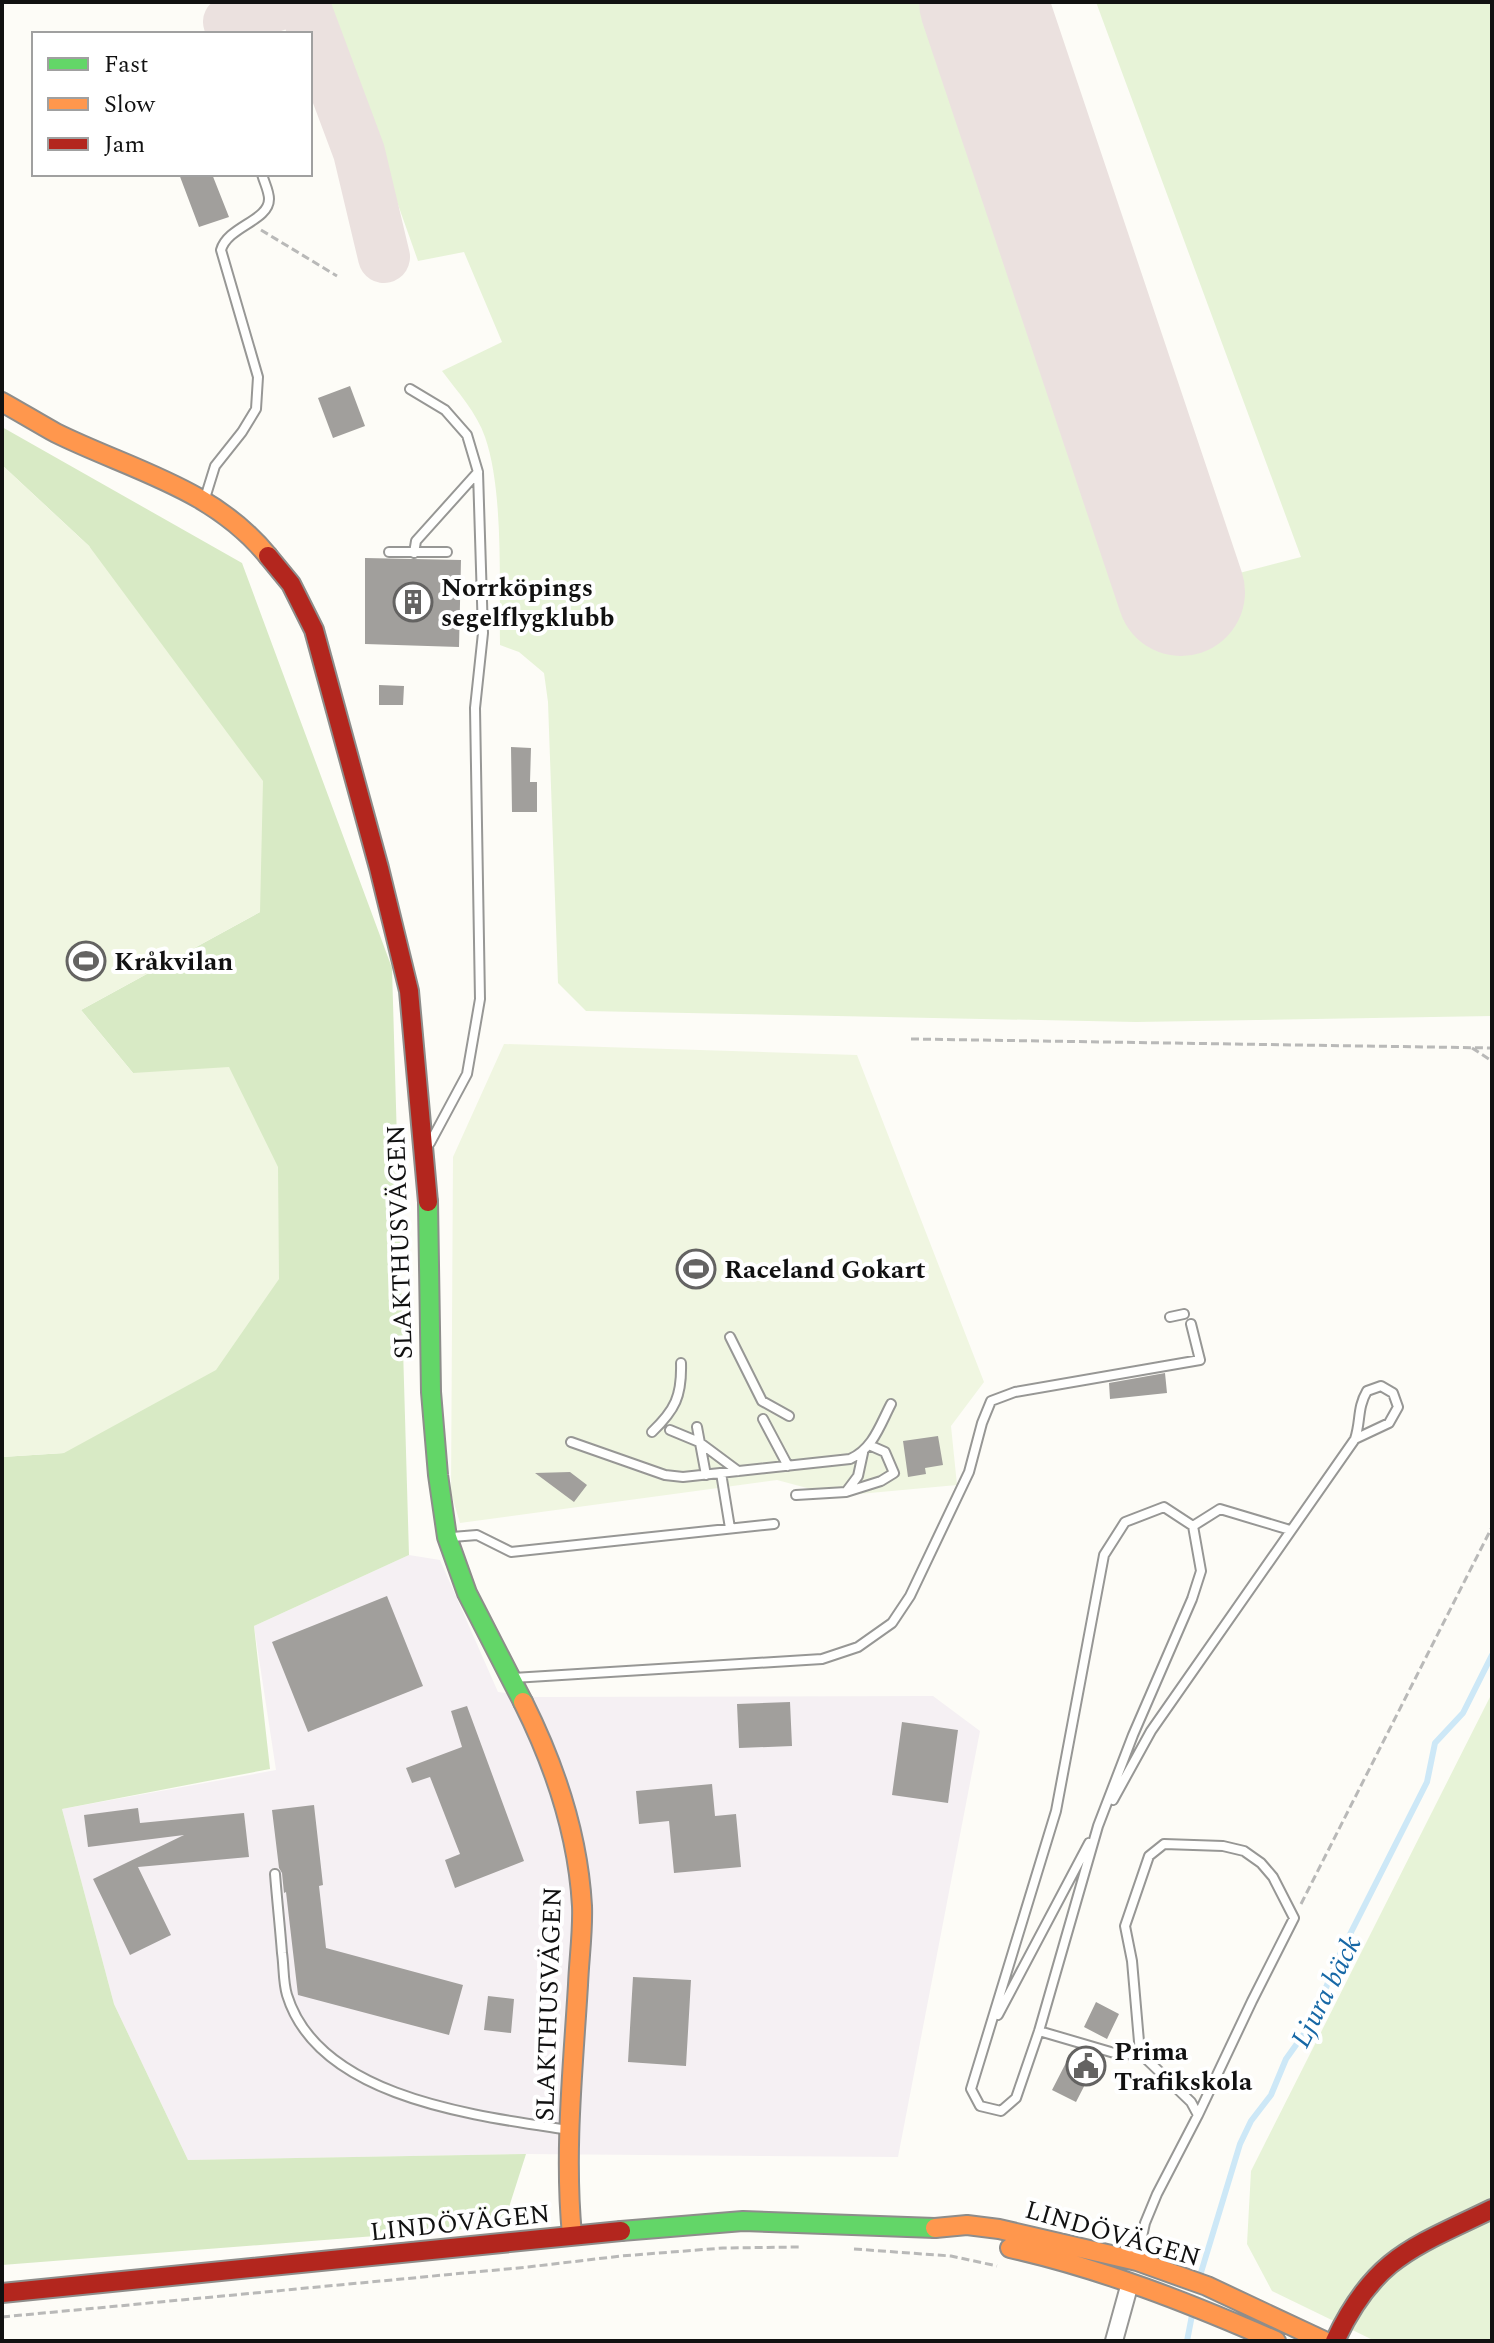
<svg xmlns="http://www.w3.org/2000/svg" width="1494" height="2343" font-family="Spectral,serif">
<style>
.industrial{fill:#f5f0f3}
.green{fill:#e7f3d7}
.forest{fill:#d8eac5}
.pitch{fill:#f0f6e1}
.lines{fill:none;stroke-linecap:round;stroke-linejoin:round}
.stream{stroke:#cde8f7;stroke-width:6}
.taxiway{stroke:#ebe1df;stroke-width:52}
.runway{stroke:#ebe1df;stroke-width:128}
.building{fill:#a19f9c}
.lane-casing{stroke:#979795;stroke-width:12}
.street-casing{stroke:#979795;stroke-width:20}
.fast-casing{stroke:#8e8d8b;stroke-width:22}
.slow-casing{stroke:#8e8d8b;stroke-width:22}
.jam-casing{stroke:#8e8d8b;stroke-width:22}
.path{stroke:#b9b9b8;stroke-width:3;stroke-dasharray:8 4;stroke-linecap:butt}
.lane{stroke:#fffffe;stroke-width:8}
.street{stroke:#fffffe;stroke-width:16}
.fast{stroke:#63d668;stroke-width:18}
.slow{stroke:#ff974d;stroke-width:18}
.jam{stroke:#b3261e;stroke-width:18}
.labels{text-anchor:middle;stroke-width:8;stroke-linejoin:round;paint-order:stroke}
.poi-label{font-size:26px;font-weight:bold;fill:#111;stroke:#fff;text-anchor:start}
.street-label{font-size:26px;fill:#111;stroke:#fff}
.water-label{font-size:28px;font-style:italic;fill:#1768a6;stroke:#fff}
</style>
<rect width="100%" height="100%" fill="#fdfcf7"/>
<!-- industrial -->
<path class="industrial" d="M409 1555 440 1560 498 1692 535 1697 933 1696 980 1731 898 2157 526 2154 188 2160 114 2004 62 1809 276 1770 254 1626Z"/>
<!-- green -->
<path class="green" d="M319 2H931L1134 607 1228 576 1301 557 1096 2H1492V1016L1136 1022 586 1011 558 983 548 702 544 673 519 652 500 645C499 586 504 491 485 437 477 413 457 391 442 371L502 342 464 252 418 261 379 151Z
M1492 1693V2341H1375L1272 2291 1247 2244 1251 2171Z"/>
<!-- forest -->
<path class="forest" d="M2 427 242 563 392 968 409 1555 254 1626 270 1769 62 1809 114 2004 188 2160 526 2154 503 2226 2 2265V1457L64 1453 133 1073 81 1010 260 912 89 546 2 465Z"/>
<!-- pitch -->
<path class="pitch" d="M2 465 89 546 263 781 260 912 81 1010 133 1073 229 1067 278 1167 279 1279 216 1370 64 1453 2 1457Z
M504 1044 857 1055 984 1382 951 1426 957 1485 837 1496 777 1480 460 1523 451 1493 453 1157Z"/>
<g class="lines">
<!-- stream -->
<path class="stream" d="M1199 2279 1240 2144 1251 2121 1271 2095 1286 2059 1311 2024 1339 1956 1427 1782 1435 1743 1463 1713 1492 1655
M1187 2341 1193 2310"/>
<!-- taxiway -->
<path class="taxiway" d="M303 2 359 152 384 257
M229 22 285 2"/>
<!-- runway -->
<path class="runway" d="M983 2 1181 592"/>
</g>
<!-- building -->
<path class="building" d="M179 174H212L229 217 199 227Z
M350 386 365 426 333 438 318 398Z
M365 558 461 560 459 647 365 644Z
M379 685 404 686 403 705H379Z
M511 747 531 748 530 782H537V812H512Z
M1165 1373 1167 1393 1110 1399 1109 1383Z
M938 1436 943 1465 925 1468 926 1474 908 1477 903 1441Z
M570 1472 587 1485 574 1502 535 1473Z
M387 1596 423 1686 308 1732 272 1642Z
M790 1702 792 1746 739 1748 737 1704Z
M467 1706 524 1861 455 1888 445 1860 460 1854 430 1777 412 1783 406 1768 462 1747 451 1711Z
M902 1722 958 1730 948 1803 892 1795Z
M712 1784 715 1816 736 1814 741 1867 674 1873 669 1821 639 1824 636 1791Z
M314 1805 323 1885 319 1886 326 1948 463 1985 449 2035 298 1995 286 1892 284 1893 282 1873 279 1868 272 1810Z
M138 1808 140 1823 244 1813 249 1857 138 1867 171 1935 130 1955 93 1879 184 1835 88 1847 84 1815Z
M633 1977 691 1980 686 2066 628 2062Z
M488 1996 514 1999 511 2033 484 2030Z
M1096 2002 1119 2014 1107 2039 1084 2027Z
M1071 2053 1095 2065 1076 2102 1052 2090Z"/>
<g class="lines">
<!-- lane casing -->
<g class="lane-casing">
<path id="lane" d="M410 389 445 410 467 435 478 472 483 633 475 708 480 999 467 1074 430 1143
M206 495 215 466 242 432 256 409 258 377 221 250C228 226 269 221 269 199 269 191 264 182 262 174
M389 552H447
M414 553 416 541 478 472
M1170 1317 1184 1314
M730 1337 762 1401 789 1416
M763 1419 788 1466
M697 1427 706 1475
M670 1430 699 1442 738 1471
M652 1432C675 1410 682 1396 681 1363
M571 1442 665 1475 683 1477 850 1459C873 1449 880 1425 891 1404
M721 1473 730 1528
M846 1492 881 1481 894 1473 885 1452 869 1445
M796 1495 846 1492 858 1476 863 1453
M1164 1507 1193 1526 1201 1571 1192 1599 1133 1735 1098 1826 1039 2031 1016 2098 1001 2111 980 2106 971 2089 1056 1811 1104 1555 1125 1522Z
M1193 1526 1220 1509 1290 1530
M452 1537 477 1535 511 1552 774 1524
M513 1678 822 1659 858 1647 892 1623 910 1596 969 1472 982 1423 991 1401 1015 1392 1200 1360 1191 1324
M1113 1800 1151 1731 1355 1439 1389 1423 1398 1407 1393 1393 1381 1386 1367 1391C1357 1408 1361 1421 1355 1439
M275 1874C277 1900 280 1926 282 1953 284 1966 283 1982 287 1995 319 2099 479 2116 569 2130
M998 2015 1089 1843
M1039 2031 1121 2055 1140 2053
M1137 2260 1145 2223 1157 2194 1198 2115 1191 2102 1140 2053 1132 1961 1125 1926 1149 1856 1164 1844 1223 1846 1244 1851 1261 1863 1273 1877 1294 1918 1252 2001 1198 2115"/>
</g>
<!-- street casing -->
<g class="street-casing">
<path id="street" d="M1114 2341 1130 2283"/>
</g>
<!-- fast casing -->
<g class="fast-casing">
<path id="fast" d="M428 1202 431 1392 438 1475 447 1537 467 1593 523 1702
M621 2231 743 2221 935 2228"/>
</g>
<!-- slow casing -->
<g class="slow-casing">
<path id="slow" d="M2 402C20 412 38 423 56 433 131 470 213 488 268 556
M523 1702C555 1766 578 1834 582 1906 583 1932 579 1959 578 1985 573 2068 564 2152 572 2235
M935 2228 967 2225 999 2229 1137 2261 1207 2286 1324 2341
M1010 2248C1103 2269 1189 2303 1276 2341"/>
</g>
<!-- jam casing -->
<g class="jam-casing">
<path id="jam" d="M268 556 291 584 314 630 379 868 409 991 428 1202
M2 2293 621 2231
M1335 2341C1374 2257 1414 2247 1492 2209"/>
</g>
<!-- path -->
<path class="path" d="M261 230 337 276
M911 1039 1492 1048
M1472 1048 1492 1061
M1301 1904 1492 1527
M854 2249 951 2256 997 2266
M2 2317 528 2267 621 2256 723 2248 799 2247"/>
<!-- lane -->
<use href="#lane" class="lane"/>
<!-- street -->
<use href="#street" class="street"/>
<!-- fast -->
<use href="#fast" class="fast"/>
<!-- slow -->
<use href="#slow" class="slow"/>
<!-- jam -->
<use href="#jam" class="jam"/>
</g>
<!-- icons -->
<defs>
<g id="building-ring" transform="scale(2)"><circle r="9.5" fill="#fff" stroke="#646362" stroke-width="1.5"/><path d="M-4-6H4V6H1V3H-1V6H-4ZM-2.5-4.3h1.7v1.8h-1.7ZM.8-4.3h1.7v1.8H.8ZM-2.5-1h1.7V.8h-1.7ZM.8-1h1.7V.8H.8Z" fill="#646362"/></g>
<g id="stadium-ring" transform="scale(2)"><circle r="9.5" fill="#fff" stroke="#646362" stroke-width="1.5"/><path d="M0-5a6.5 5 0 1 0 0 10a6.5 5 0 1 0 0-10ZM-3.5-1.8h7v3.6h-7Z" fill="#646362"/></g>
<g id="civic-ring" transform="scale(2)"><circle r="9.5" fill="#fff" stroke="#646362" stroke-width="1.5"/><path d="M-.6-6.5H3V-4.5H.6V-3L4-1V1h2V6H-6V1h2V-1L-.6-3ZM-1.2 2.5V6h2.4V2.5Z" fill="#646362"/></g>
</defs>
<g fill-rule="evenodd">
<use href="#building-ring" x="413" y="602"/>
<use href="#stadium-ring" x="86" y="961"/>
<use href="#stadium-ring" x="696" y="1269"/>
<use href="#civic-ring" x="1086" y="2066"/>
</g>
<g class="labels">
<!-- poi labels -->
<g class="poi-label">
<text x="441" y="596">Norrköpings<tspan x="441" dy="30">segelflygklubb</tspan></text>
<text x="114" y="970">Kråkvilan</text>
<text x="724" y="1278">Raceland Gokart</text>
<text x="1114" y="2060">Prima<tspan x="1114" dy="30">Trafikskola</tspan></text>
</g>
<!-- street labels -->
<g class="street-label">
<text transform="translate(399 1242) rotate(-92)" y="9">SLAKTHUSVÄGEN</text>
<text transform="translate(548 2004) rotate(-88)" y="9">SLAKTHUSVÄGEN</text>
<text transform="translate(460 2222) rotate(-6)" y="9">LINDÖVÄGEN</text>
<text transform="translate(1113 2233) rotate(16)" y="9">LINDÖVÄGEN</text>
</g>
<!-- water labels -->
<g class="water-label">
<text transform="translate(1325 1991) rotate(-63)" y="10">Ljura bäck</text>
</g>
</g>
<!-- border -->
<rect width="1494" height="2343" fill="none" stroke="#111111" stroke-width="8"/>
<!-- legend -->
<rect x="32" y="32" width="280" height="144" fill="#ffffff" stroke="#a0a0a0" stroke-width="2"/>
<rect x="48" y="58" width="40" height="12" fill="#63d668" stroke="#a0a0a0" stroke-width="2"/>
<text x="104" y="72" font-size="24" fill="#111111">Fast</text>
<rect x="48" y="98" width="40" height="12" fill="#ff974d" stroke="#a0a0a0" stroke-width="2"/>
<text x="104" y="112" font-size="24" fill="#111111">Slow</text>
<rect x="48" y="138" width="40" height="12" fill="#b3261e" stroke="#a0a0a0" stroke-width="2"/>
<text x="104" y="152" font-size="24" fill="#111111">Jam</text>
</svg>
